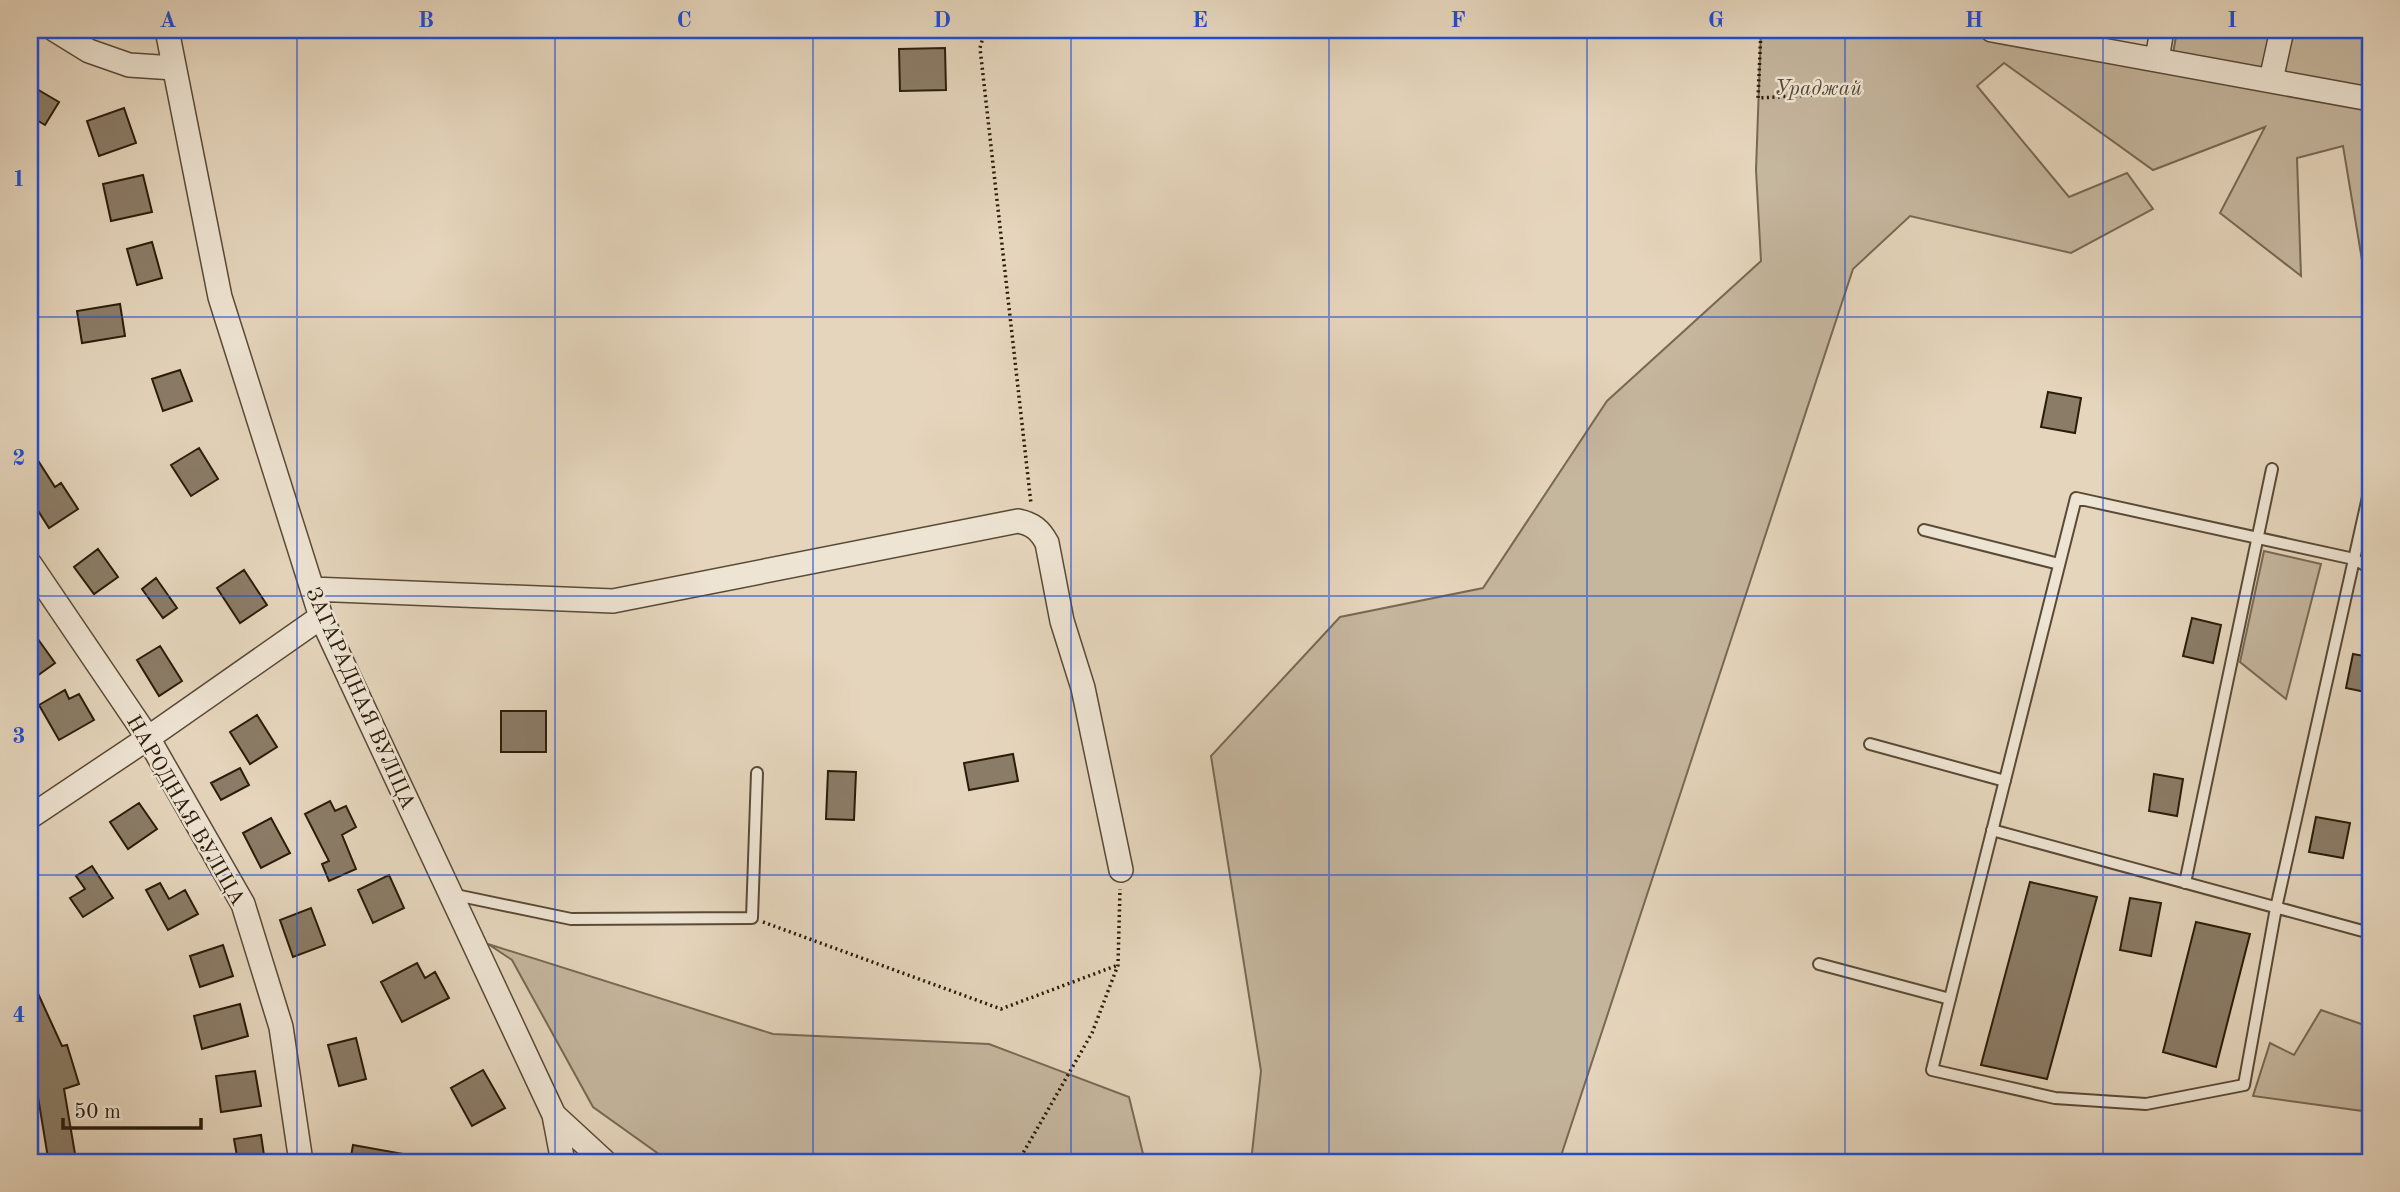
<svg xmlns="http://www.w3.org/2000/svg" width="2400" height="1192" font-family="'Old Standard TT',serif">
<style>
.green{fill:#c5b69e;stroke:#786954;stroke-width:2}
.building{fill:#8b7c67;stroke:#2a1c0a;stroke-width:2}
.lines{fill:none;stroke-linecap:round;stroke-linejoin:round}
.service-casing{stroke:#594a36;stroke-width:14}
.minor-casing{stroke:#594a36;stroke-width:26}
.path{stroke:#2a1c0a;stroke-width:3.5;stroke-dasharray:2 3.5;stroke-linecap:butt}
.service{stroke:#eee4d3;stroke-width:10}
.minor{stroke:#eee4d3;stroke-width:23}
.grid{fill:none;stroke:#1d4ed8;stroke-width:2;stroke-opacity:0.55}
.labels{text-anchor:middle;stroke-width:5;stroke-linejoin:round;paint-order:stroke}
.park-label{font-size:21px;font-style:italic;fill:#584a36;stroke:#eee4d3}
.street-label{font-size:21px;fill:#2a1c0a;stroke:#eee4d3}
.neatline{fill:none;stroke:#1d4ed8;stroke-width:2.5}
.grid-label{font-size:23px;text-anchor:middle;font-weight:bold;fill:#1d4ed8}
</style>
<rect width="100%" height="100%" fill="#e5d5bc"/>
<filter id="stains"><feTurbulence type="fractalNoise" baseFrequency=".00286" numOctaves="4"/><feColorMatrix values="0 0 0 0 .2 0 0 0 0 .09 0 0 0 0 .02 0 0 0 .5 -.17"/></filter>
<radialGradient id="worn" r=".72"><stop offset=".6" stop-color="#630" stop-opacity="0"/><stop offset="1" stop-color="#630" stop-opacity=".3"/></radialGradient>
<!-- green -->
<path class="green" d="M1761 30H2044L2370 109V290H2367L2343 146 2297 158 2301 276 2220 213 2265 127 2153 170 2004 63 1977 86 2069 197 2127 173 2153 209 2071 253 1910 216 1853 269 1560 1159 1578 1162H1251L1261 1071 1211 756 1340 617 1483 588 1607 401 1761 261 1756 170Z
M2177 30H2370V92L2173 54Z
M2264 551 2321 564 2286 699 2240 662Z
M488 944 773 1034 989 1044 1129 1097 1145 1162H670L593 1107 512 960Z
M2321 1010 2370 1027V1112L2253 1096 2270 1043 2294 1055Z"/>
<!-- building -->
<path class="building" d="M945 48 946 90 900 91 899 49Z
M30 85 59 102 45 125 30 116Z
M124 108 136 143 99 156 87 121Z
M143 175 152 212 111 221 103 184Z
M152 242 162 278 137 285 127 249Z
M120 304 125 336 82 343 77 311Z
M180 370 192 401 163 411 152 379Z
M2048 392 2081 398 2075 433 2041 427Z
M30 448 55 487 61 483 78 509 49 528 30 498Z
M199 448 218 479 191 496 171 465Z
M98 549 118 577 94 594 74 567Z
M244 570 267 605 240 623 217 588Z
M156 578 177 608 163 618 142 589Z
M2192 618 2221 625 2213 663 2183 656Z
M30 628 55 663 30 681Z
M160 646 182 681 159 696 137 660Z
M2353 654 2370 657V693L2346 688Z
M65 690 69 699 79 694 94 720 59 740 39 705Z
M501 711H546V752H501Z
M257 715 277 747 250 764 230 732Z
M1013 754 1018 781 969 790 964 763Z
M240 768 249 785 221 800 211 783Z
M828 771 856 772 854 820 826 819Z
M2154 774 2183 779 2177 816 2149 811Z
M330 801 335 811 346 806 356 827 342 835 356 869 329 881 322 864 329 861 305 814Z
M139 803 157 829 128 849 110 822Z
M2316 817 2350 823 2343 858 2309 852Z
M271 818 290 853 261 868 243 833Z
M92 866 113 898 83 917 70 898 85 889 76 876Z
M389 875 404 908 373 923 358 890Z
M2030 882 2097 897 2047 1079 1981 1065Z
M160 883 169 899 185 890 198 914 168 930 146 890Z
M2130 898 2161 903 2151 956 2120 950Z
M311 908 325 945 293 957 280 920Z
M2196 922 2250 934 2216 1067 2163 1052Z
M223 945 233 976 200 987 190 956Z
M417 963 425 978 435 972 449 998 402 1022 381 982Z
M30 976 62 1046 67 1045 79 1084 64 1089 75 1154 48 1158 38 1097 34 1099 30 1086Z
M240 1004 248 1036 202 1049 194 1016Z
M356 1038 366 1079 339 1086 328 1045Z
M483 1070 505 1108 472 1126 451 1088Z
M255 1071 261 1106 221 1112 216 1076Z
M261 1135 265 1162H238L234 1139Z
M353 1145 409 1155 408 1162H350Z"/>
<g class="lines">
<!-- service casing -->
<g class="service-casing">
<path id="service" d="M2370 488 2276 908 2244 1085 2146 1104 2055 1098 1932 1070 2076 498 2354 559 2370 568
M1924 530 2059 564
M1870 744 2005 781
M1992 830 2370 933
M2185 883 2272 469
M451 894 571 919 752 918 757 773
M1819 964 1950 999"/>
</g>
<!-- minor casing -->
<g class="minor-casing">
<path id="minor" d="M55 30 89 51 129 65 174 68
M167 30 220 297 321 617 554 1115 605 1162
M1992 30 2370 99
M2157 59 2162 30
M2271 80 2282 30
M30 564 148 738 243 904 281 1027 301 1162
M312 589 613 601 1018 521C1033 524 1040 530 1047 543L1062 621 1083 688 1121 870
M30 817 148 738 321 617
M554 1115 563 1162"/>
</g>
<!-- path -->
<path class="path" d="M985 30 980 48 1031 504
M1761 30 1758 98 1812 95
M763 922 1001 1009 1118 965
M1018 1162 1092 1033 1118 965 1120 889"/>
<!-- service -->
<use href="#service" class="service"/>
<!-- minor -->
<use href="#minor" class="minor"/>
</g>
<!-- grid -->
<path class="grid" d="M297 30V1162M555 30V1162M813 30V1162M1071 30V1162M1329 30V1162M1587 30V1162M1845 30V1162M2103 30V1162M30 317H2370M30 596H2370M30 875H2370"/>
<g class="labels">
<!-- park labels -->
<g class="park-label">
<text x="1818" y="95">Ураджай</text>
</g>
<!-- street labels -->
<g class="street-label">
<text transform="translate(361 698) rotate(66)" y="7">ЗАГАРАДНАЯ ВУЛІЦА</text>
<text transform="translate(186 810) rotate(60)" y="7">НАРОДНАЯ ВУЛІЦА</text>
</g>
</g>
<!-- margin -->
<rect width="2400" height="1192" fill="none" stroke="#e5d5bc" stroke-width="77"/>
<!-- scale -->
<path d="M63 1118v10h138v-10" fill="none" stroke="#2a1c0a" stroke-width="3.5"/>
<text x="74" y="1118" font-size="21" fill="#2a1c0a" stroke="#eee4d3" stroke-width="5" paint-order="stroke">50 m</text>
<rect x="38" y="38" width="2324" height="1116" class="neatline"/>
<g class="grid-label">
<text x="168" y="27">A</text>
<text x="426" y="27">B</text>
<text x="684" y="27">C</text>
<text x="942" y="27">D</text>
<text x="1200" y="27">E</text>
<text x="1458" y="27">F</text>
<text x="1716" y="27">G</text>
<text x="1974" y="27">H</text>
<text x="2232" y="27">I</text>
<text x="19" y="186">1</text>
<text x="19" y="465">2</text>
<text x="19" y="743">3</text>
<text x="19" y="1022">4</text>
</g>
<rect width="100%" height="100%" filter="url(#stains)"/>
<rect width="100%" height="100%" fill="url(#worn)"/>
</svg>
